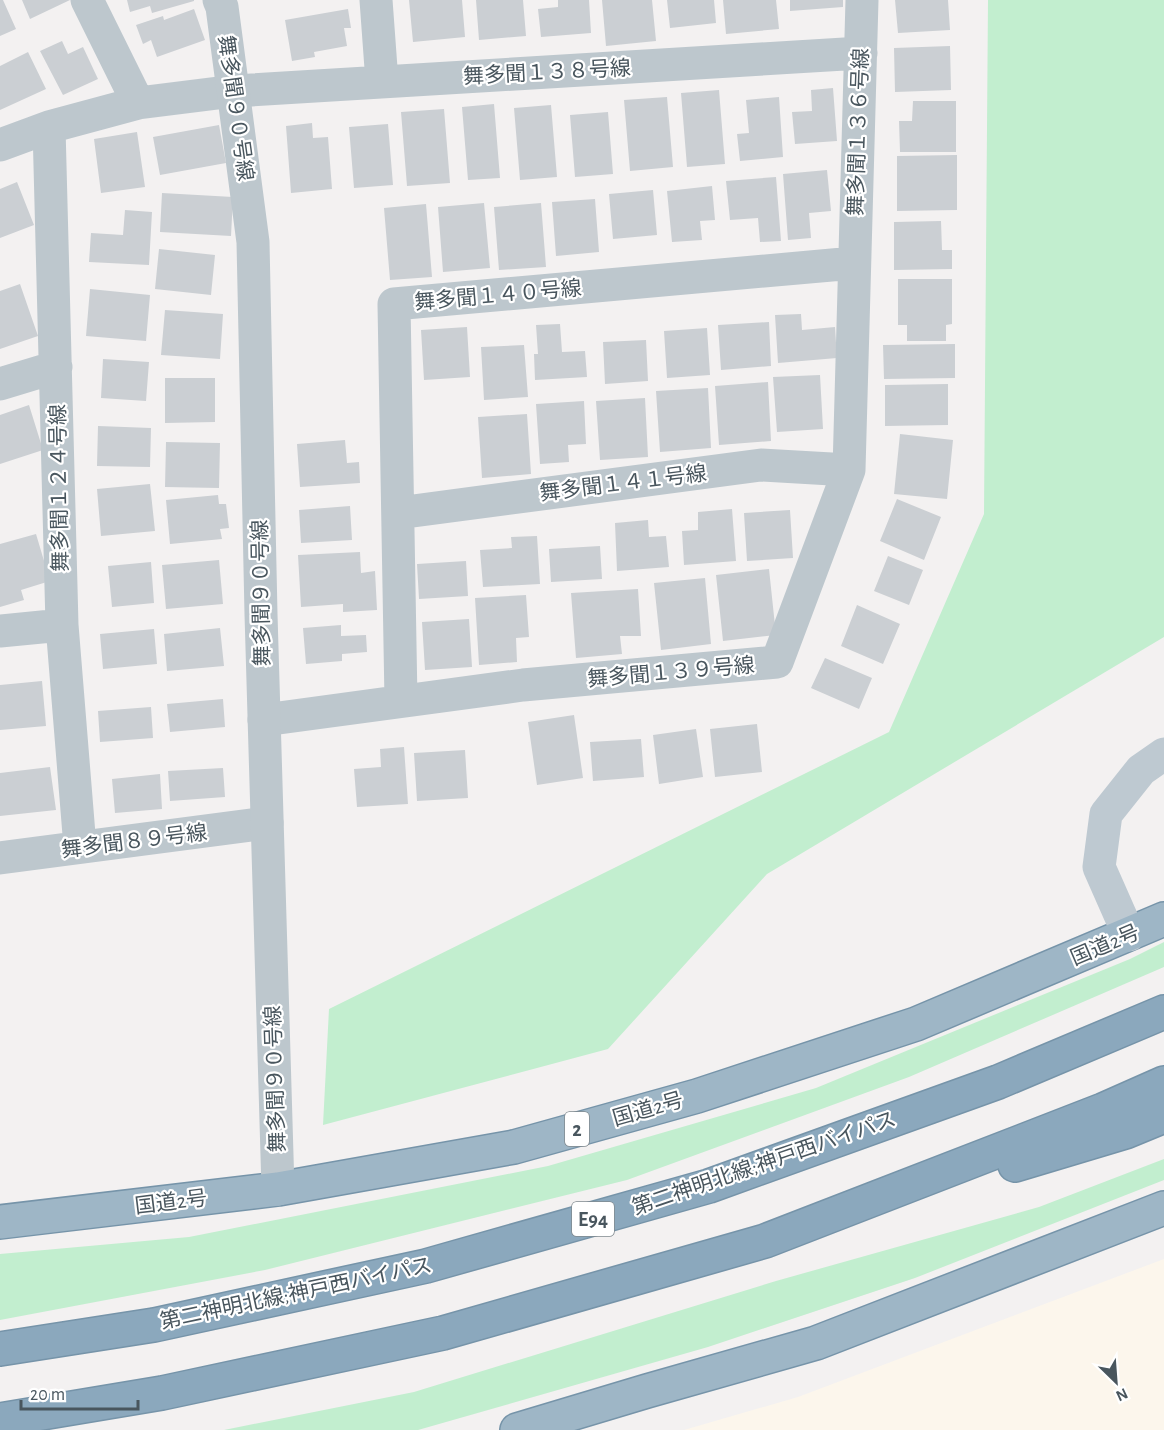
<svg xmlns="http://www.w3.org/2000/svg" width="1164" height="1430" font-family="'Alegreya Sans','Noto Sans JP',sans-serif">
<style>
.commercial{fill:#fcf6ec}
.green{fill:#c2eecf}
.building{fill:#cbcfd3}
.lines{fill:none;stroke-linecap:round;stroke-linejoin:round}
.trunk-casing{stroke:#7694a9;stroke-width:36}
.motorway-casing{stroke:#7694a9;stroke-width:36}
.minor{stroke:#bdc7cd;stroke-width:33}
.tertiary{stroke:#bdc7cd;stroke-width:33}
.secondary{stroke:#bec9d1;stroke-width:33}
.trunk{stroke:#9eb6c6;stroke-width:33}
.motorway{stroke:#8ba8bd;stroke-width:33}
.labels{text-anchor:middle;stroke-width:4.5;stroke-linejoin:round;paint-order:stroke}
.shield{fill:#fff;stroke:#80898e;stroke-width:1.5}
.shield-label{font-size:20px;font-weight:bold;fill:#49565e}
.street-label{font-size:21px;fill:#49565e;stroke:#fff}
</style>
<rect width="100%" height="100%" fill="#f3f1f1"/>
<!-- commercial -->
<path class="commercial" d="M1164 1259V1430H684L798 1397Z"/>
<!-- green -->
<path class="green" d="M988 0H1164V637L767 874 608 1049 323 1125 329 1009 889 732 984 514Z
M1164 942V967L909 1077 627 1180 265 1270 0 1320V1254L189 1237 548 1166 816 1088 1130 959Z
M1164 1159V1180L915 1278 708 1347 418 1430H224L414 1392 776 1281 1039 1207Z"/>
<!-- building -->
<path class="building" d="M0 0H3L16 29 0 36Z
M22 0H70L30 19Z
M127 0H194V1L152 13 150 6 130 12Z
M409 0H462L465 37 413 42Z
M476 0H523L526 36 479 40Z
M558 0H589L591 33 541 37 538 9 558 7Z
M602 0H652L656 41 606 46Z
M667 0H714L716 23 670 28Z
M723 0H776L779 29 726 34Z
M790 0H843V7L790 11Z
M895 0H948L950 30 898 33Z
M194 9 205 40 157 57 151 40 143 44 136 25 163 16 164 20Z
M348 9 351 28H344L347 46 314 52 315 57 292 61 285 20Z
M62 41 68 54 83 47 98 79 63 95 40 51Z
M950 46 951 90 895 92 894 48Z
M28 52 46 89 0 110V66Z
M833 88 837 141 795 144 792 112 812 111 811 90Z
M719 90 725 164 687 167 681 93Z
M667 97 673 167 630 171 624 100Z
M779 97 783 157 740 161 737 134 749 133 746 100Z
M913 101H956V152H900L899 121H912Z
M494 104 500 178 468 180 462 107Z
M551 105 557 177 520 180 514 108Z
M444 109 450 183 407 186 401 112Z
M608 112 613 174 575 177 570 115Z
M312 123 313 138 328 137 332 189 291 193 286 126Z
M388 124 393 185 354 188 349 127Z
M219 125 226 163 160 175 153 137Z
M137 132 145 187 101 193 94 139Z
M957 155V210L897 211V156Z
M827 170 831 211 809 213 811 238 788 240 783 174Z
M776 177 781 241 760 242 758 218 730 220 726 181Z
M17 182 34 225 0 238V189Z
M712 186 715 220 700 221 702 240 672 242 667 191Z
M653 190 657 235 613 239 609 194Z
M162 193 233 197 231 236 160 232Z
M595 199 599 252 556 256 552 202Z
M484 203 490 268 443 272 438 207Z
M541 203 546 267 499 270 494 207Z
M426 204 432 277 390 280 384 208Z
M125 210 152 212 149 265 89 262 91 233 123 235Z
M941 221 942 250H952V269L894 270V222Z
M159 249 215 255 211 295 155 289Z
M898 279H952V324L946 325V341H907V325H898Z
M20 284 38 336 0 349V291Z
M90 289 150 295 146 341 86 336Z
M165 310 223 314 220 359 161 355Z
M801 314 802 330 835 327 837 358 778 363 775 315Z
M769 322 771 366 721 370 718 325Z
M560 324 562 352 585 351 587 377 535 380 534 354H538L536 325Z
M467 327 470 377 424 380 421 330Z
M707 328 710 375 667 378 664 331Z
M646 340 648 381 605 384 603 342Z
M955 344V378L884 379 883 345Z
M524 345 528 397 484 400 481 347Z
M103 359 149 362 146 401 101 398Z
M820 375 823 429 777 432 773 377Z
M165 378H215V422L165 423Z
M768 382 771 441 719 445 715 386Z
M948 384V425L885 426V385Z
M708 388 711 448 660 452 656 391Z
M645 398 648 457 600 460 596 401Z
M584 401 586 444 568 445 569 462 540 464 536 404Z
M29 405 43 450 0 464V415Z
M527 414 531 474 482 478 478 417Z
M98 426 151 428 150 467 97 466Z
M900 434 953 440 947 499 894 494Z
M345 440 347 463 359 462 360 483 300 487 297 444Z
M166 442 220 443 219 488 165 487Z
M150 484 155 531 101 536 97 489Z
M218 495 219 504H226L229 528 220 529 222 539 170 544 166 500Z
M897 499 941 517 924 560 880 541Z
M350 506 352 540 301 543 299 510Z
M732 509 736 561 684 565 682 531 698 530V512Z
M790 510 793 558 747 561 744 513Z
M648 520 649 537 666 536 669 567 617 571 615 523Z
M36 534 50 581 21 590 24 600 0 607V544Z
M537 536 540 584 483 587 480 550 512 548 511 537Z
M600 546 602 579 551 582 549 549Z
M360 552 361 573 375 571 377 610 343 612V604L301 607 298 555Z
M888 556 923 570 909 605 874 591Z
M219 560 223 604 166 609 162 565Z
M466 561 468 596 419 599 417 564Z
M151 562 154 603 112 607 108 566Z
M769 569 776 635 723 641 716 575Z
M705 578 711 644 661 650 654 583Z
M638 589 641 636H620L622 654 576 658 571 593Z
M526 595 529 637 516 638 517 662 479 665 475 598Z
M857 605 900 624 883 664 841 646Z
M469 619 472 667 425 670 422 622Z
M341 625V636L366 635 367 652 342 654V661L306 664 303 628Z
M220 628 224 666 167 671 164 634Z
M154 629 157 664 103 669 100 634Z
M825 658 872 678 859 709 811 688Z
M42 681 46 726 0 730V685Z
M223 699 225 727 170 732 167 704Z
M151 707 153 738 100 742 98 711Z
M574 715 583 778 537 785 528 722Z
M757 724 762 772 715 777 710 729Z
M696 729 703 777 659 784 653 735Z
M641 739 644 777 593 781 590 742Z
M404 747 408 804 357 807 354 769 381 767 380 749Z
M465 750 468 798 417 801 414 753Z
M50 767 56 810 0 816V773Z
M223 768 225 797 170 801 168 771Z
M160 774 162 809 115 813 112 779Z"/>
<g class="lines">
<!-- trunk casing -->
<g class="trunk-casing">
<path id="trunk" d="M0 1222 278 1189 514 1147 697 1096 916 1024 1164 919
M517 1430 647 1391 816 1343 1164 1208"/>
</g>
<!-- motorway casing -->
<g class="motorway-casing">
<path id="motorway" d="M1015 1165 1125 1132 1164 1116
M0 1349 154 1325 426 1266 709 1186 998 1082 1164 1012
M0 1420 162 1393 443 1333 765 1241 1103 1110 1164 1083"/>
</g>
<!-- minor -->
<path class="minor" d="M87 0 138 103
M376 0 382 82
M49 127 62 625 80 847
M0 145 49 127 138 103 234 91 861 53
M0 384 56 367
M398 513 761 465 849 470
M0 631 62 625
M401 701 394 304 854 263
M264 720 523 685 777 662 849 470 862 0
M0 858 267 823"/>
<!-- tertiary -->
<path class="tertiary" d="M219 0 222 7 253 242 261 614 278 1189"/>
<!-- secondary -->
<path class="secondary" d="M1129 935 1099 867 1106 814 1141 770 1164 754"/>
<!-- trunk -->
<use href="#trunk" class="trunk"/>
<!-- motorway -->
<use href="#motorway" class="motorway"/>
</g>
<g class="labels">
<!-- shield labels -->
<g class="shield">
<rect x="565" y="1112" width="24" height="34" rx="4.5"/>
<rect x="572" y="1202" width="42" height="34" rx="4.5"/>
</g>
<g class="shield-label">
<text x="577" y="1136">2</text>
<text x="593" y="1226">E94</text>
</g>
<!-- street labels -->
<g class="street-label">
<text transform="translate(547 72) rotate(-3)" y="7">舞多聞１３８号線</text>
<text transform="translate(236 108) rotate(82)" y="7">舞多聞９０号線</text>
<text transform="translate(858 132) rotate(-88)" y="7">舞多聞１３６号線</text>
<text transform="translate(498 295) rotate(-5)" y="7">舞多聞１４０号線</text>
<text transform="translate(623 483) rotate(-7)" y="7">舞多聞１４１号線</text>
<text transform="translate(59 488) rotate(-91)" y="7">舞多聞１２４号線</text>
<text transform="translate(261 593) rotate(-91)" y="7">舞多聞９０号線</text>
<text transform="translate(671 672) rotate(-5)" y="7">舞多聞１３９号線</text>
<text transform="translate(134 841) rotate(-7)" y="7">舞多聞８９号線</text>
<text transform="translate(1105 945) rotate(-23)" y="7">国道2号</text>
<text transform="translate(275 1079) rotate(-92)" y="7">舞多聞９０号線</text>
<text transform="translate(648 1109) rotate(-16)" y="7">国道2号</text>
<text transform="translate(764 1163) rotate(-19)" y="7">第二神明北線;神戸西バイパス</text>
<text transform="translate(171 1202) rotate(-7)" y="7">国道2号</text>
<text transform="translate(296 1293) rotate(-12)" y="7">第二神明北線;神戸西バイパス</text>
</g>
</g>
<!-- north arrow -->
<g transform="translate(1116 1382) rotate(155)" stroke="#ffffff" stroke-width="4.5" paint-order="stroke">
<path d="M0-4.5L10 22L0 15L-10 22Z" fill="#49565e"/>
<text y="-9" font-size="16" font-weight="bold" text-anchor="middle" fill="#49565e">N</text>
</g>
<!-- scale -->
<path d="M21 1400v9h117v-9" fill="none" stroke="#49565e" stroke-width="3"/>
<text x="30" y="1400" font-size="18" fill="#49565e" stroke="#ffffff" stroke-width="4.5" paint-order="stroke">20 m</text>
</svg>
